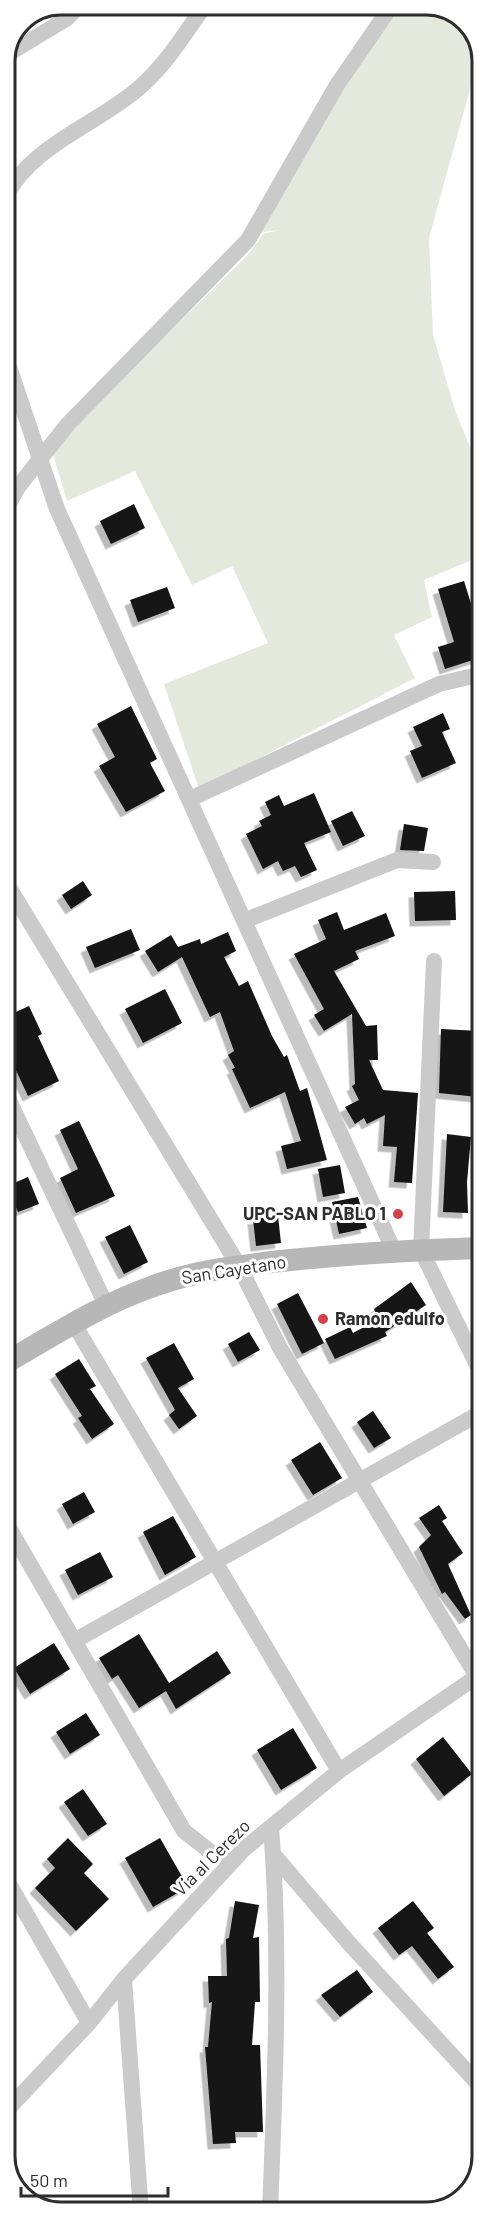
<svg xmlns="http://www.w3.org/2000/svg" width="487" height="2217" font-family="Barlow,sans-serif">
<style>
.green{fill:#e3e9dc}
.building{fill:#141414;filter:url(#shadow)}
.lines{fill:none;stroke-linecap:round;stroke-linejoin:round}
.minor{stroke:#cacaca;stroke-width:16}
.secondary{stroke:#b7b7b7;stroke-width:22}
.poi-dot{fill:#d14249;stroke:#fff;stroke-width:2}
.labels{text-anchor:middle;stroke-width:6;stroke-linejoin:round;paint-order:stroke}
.poi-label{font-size:18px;font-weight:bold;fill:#2d2d2d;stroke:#fff;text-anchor:end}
.street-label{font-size:18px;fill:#2d2d2d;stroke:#fff}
.rim{fill:none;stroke:#2d2d2d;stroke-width:3}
</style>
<defs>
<filter id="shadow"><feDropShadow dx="-5.5" dy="5.5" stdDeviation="0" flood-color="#0004"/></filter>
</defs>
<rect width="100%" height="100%" fill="#fff"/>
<!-- green -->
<path class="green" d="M399 5H433L464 19 481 49 429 238 433 335 455 410 482 477V556L424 580 432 617 394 635 415 678 199 789 164 684 268 643 232 566 192 585 135 471 67 501 51 447 248 255 263 234 280 230 263 232 255 225Z
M5 388C14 411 18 442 5 463Z"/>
<!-- building -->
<path class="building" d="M134 504 145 528 111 544 100 521Z
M464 581 482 639V657L445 669 438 647 454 642 438 589Z
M167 587 175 608 138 622 130 600Z
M131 706 157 759 150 763 165 791 126 812 99 766 115 757 97 724Z
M443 713 450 729 442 732 456 763 422 778 410 751 422 746 413 727Z
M314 793 331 832 304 843 317 870 301 877 295 866 283 871 278 861 263 869 246 834 262 826 259 821 271 815 265 802 279 795 284 806Z
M352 811 365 836 343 846 331 821Z
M404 824 428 828 424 851 400 850Z
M83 881 92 895 71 909 62 895Z
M455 891 456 920 415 921 414 892Z
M337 912 344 930 386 913 395 936 355 951 359 959 334 971 366 1026 377 1025 378 1060H369L383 1090 418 1093 412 1183 394 1182 397 1147 383 1146 385 1115 367 1124 364 1118 355 1124 345 1107 359 1100 352 1086 355 1084 352 1014 324 1031 314 1015 324 1009 294 954 326 939 318 920Z
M131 929 140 950 95 968 86 947Z
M228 932 236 951 224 957 239 986 248 981 272 1036 284 1057 287 1055 300 1091 307 1088 327 1160 287 1169 281 1146 301 1141 285 1092 250 1108 232 1069 235 1068 228 1055 234 1051 220 1012 210 1017 182 957 158 972 145 951 171 935 178 947 200 939 201 944Z
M165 989 182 1023 143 1043 125 1009Z
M29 1006 42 1034 38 1036 59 1081 28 1096 5 1047V1017Z
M441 1029 480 1031 481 1067 478 1097 439 1093Z
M79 1121 115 1196 76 1213 60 1178 78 1169 60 1130Z
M447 1134 471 1137 467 1182 468 1213 443 1212Z
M340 1165 345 1193 323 1197 318 1169Z
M28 1177 39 1204 18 1212 7 1186Z
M358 1197 367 1228 339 1234 332 1202Z
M278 1216 281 1243 256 1246 253 1219Z
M130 1225 148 1262 124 1274 105 1237Z
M411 1282 426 1305 385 1332 387 1336 335 1359 325 1339 350 1327 353 1333 379 1319 374 1309Z
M298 1293 324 1343 302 1354 277 1304Z
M249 1332 260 1350 238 1362 228 1344Z
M174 1343 194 1379 178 1388 197 1416 179 1429 169 1415 175 1410 146 1358Z
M79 1359 96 1386 90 1389 114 1424 92 1439 78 1418 82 1416 55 1374Z
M373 1411 391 1438 374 1448 357 1422Z
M320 1442 342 1478 313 1495 291 1460Z
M84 1492 95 1512 73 1524 62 1504Z
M439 1505 447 1518 442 1521 463 1553 448 1564 471 1615 465 1619 445 1592 442 1594 419 1547 431 1535 419 1518Z
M173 1516 196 1557 165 1575 143 1532Z
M100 1552 113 1577 78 1595 65 1570Z
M139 1634 169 1683 217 1651 231 1673 176 1709 166 1691 139 1708 118 1675 112 1679 99 1658Z
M54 1643 70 1669 30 1694 14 1668Z
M86 1713 100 1735 70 1754 56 1732Z
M293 1728 317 1768 281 1790 257 1750Z
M443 1737 472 1774 444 1796 416 1759Z
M83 1789 107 1824 88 1836 64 1802Z
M68 1838 93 1864 84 1873 109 1899 76 1931 35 1888 55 1868 47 1859Z
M160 1838 188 1887 153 1907 125 1858Z
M235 1901 259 1905 253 1938 259 1937 260 2002H255L252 2045H260L263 2132H235L236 2143 213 2144 205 2047H208L212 2002 209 2003 208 1976H227L226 1939 229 1938Z
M413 1901 434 1928 427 1933 454 1967 438 1979 412 1946 399 1955 378 1928Z
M357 1970 373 1992 340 2017 321 1995Z"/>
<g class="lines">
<!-- minor -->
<path class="minor" d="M8 54 66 19 80 5
M5 197C34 143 95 126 139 88 166 65 185 33 205 5
M5 355 57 509 394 1251
M5 511 18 487 68 424 248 240 337 85 392 5
M190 799 439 684 482 674
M5 881 239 1266 280 1348 482 1685
M246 920 397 860 433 862
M434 961 421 1250 482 1375
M5 1092 107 1307
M74 1324 339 1771
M5 1521 184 1831 212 1853 233 1860
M74 1641 482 1412
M273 1854 348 1942 482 2088
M5 1877 89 2023
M124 1979 141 2212
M5 2112 89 2023 124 1979 243 1850 339 1771 482 1673
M270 2212C275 2083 281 1955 271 1827"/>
<!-- secondary -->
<path class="secondary" d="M5 1363C52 1336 100 1305 151 1287 193 1271 237 1266 281 1261 348 1254 415 1250 482 1248"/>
</g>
<!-- markers -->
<g class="poi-dot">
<circle cx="398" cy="1214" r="6"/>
<circle cx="323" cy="1319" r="6"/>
</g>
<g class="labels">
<!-- poi labels -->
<g class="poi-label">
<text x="386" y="1220">UPC-SAN PABLO 1</text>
<text x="335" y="1325" text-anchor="start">Ramon edulfo</text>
</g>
<!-- street labels -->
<g class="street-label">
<text transform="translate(234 1270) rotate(-9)" y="6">San Cayetano</text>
<text transform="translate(212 1858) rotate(-45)" y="6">Via al Cerezo</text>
</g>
</g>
<!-- crop -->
<path d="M0 0H487V2217H0ZM61 15H426A46 46 0 0 1 472 61V2156A46 46 0 0 1 426 2202H61A46 46 0 0 1 15 2156V61A46 46 0 0 1 61 15Z" fill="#fff" fill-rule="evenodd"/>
<path class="rim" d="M61 15H426A46 46 0 0 1 472 61V2156A46 46 0 0 1 426 2202H61A46 46 0 0 1 15 2156V61A46 46 0 0 1 61 15Z"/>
<!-- scale -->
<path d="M21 2187v9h147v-9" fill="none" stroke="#2d2d2d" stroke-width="3"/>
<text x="30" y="2187" font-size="18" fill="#2d2d2d" stroke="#ffffff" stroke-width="4.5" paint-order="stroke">50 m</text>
</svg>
